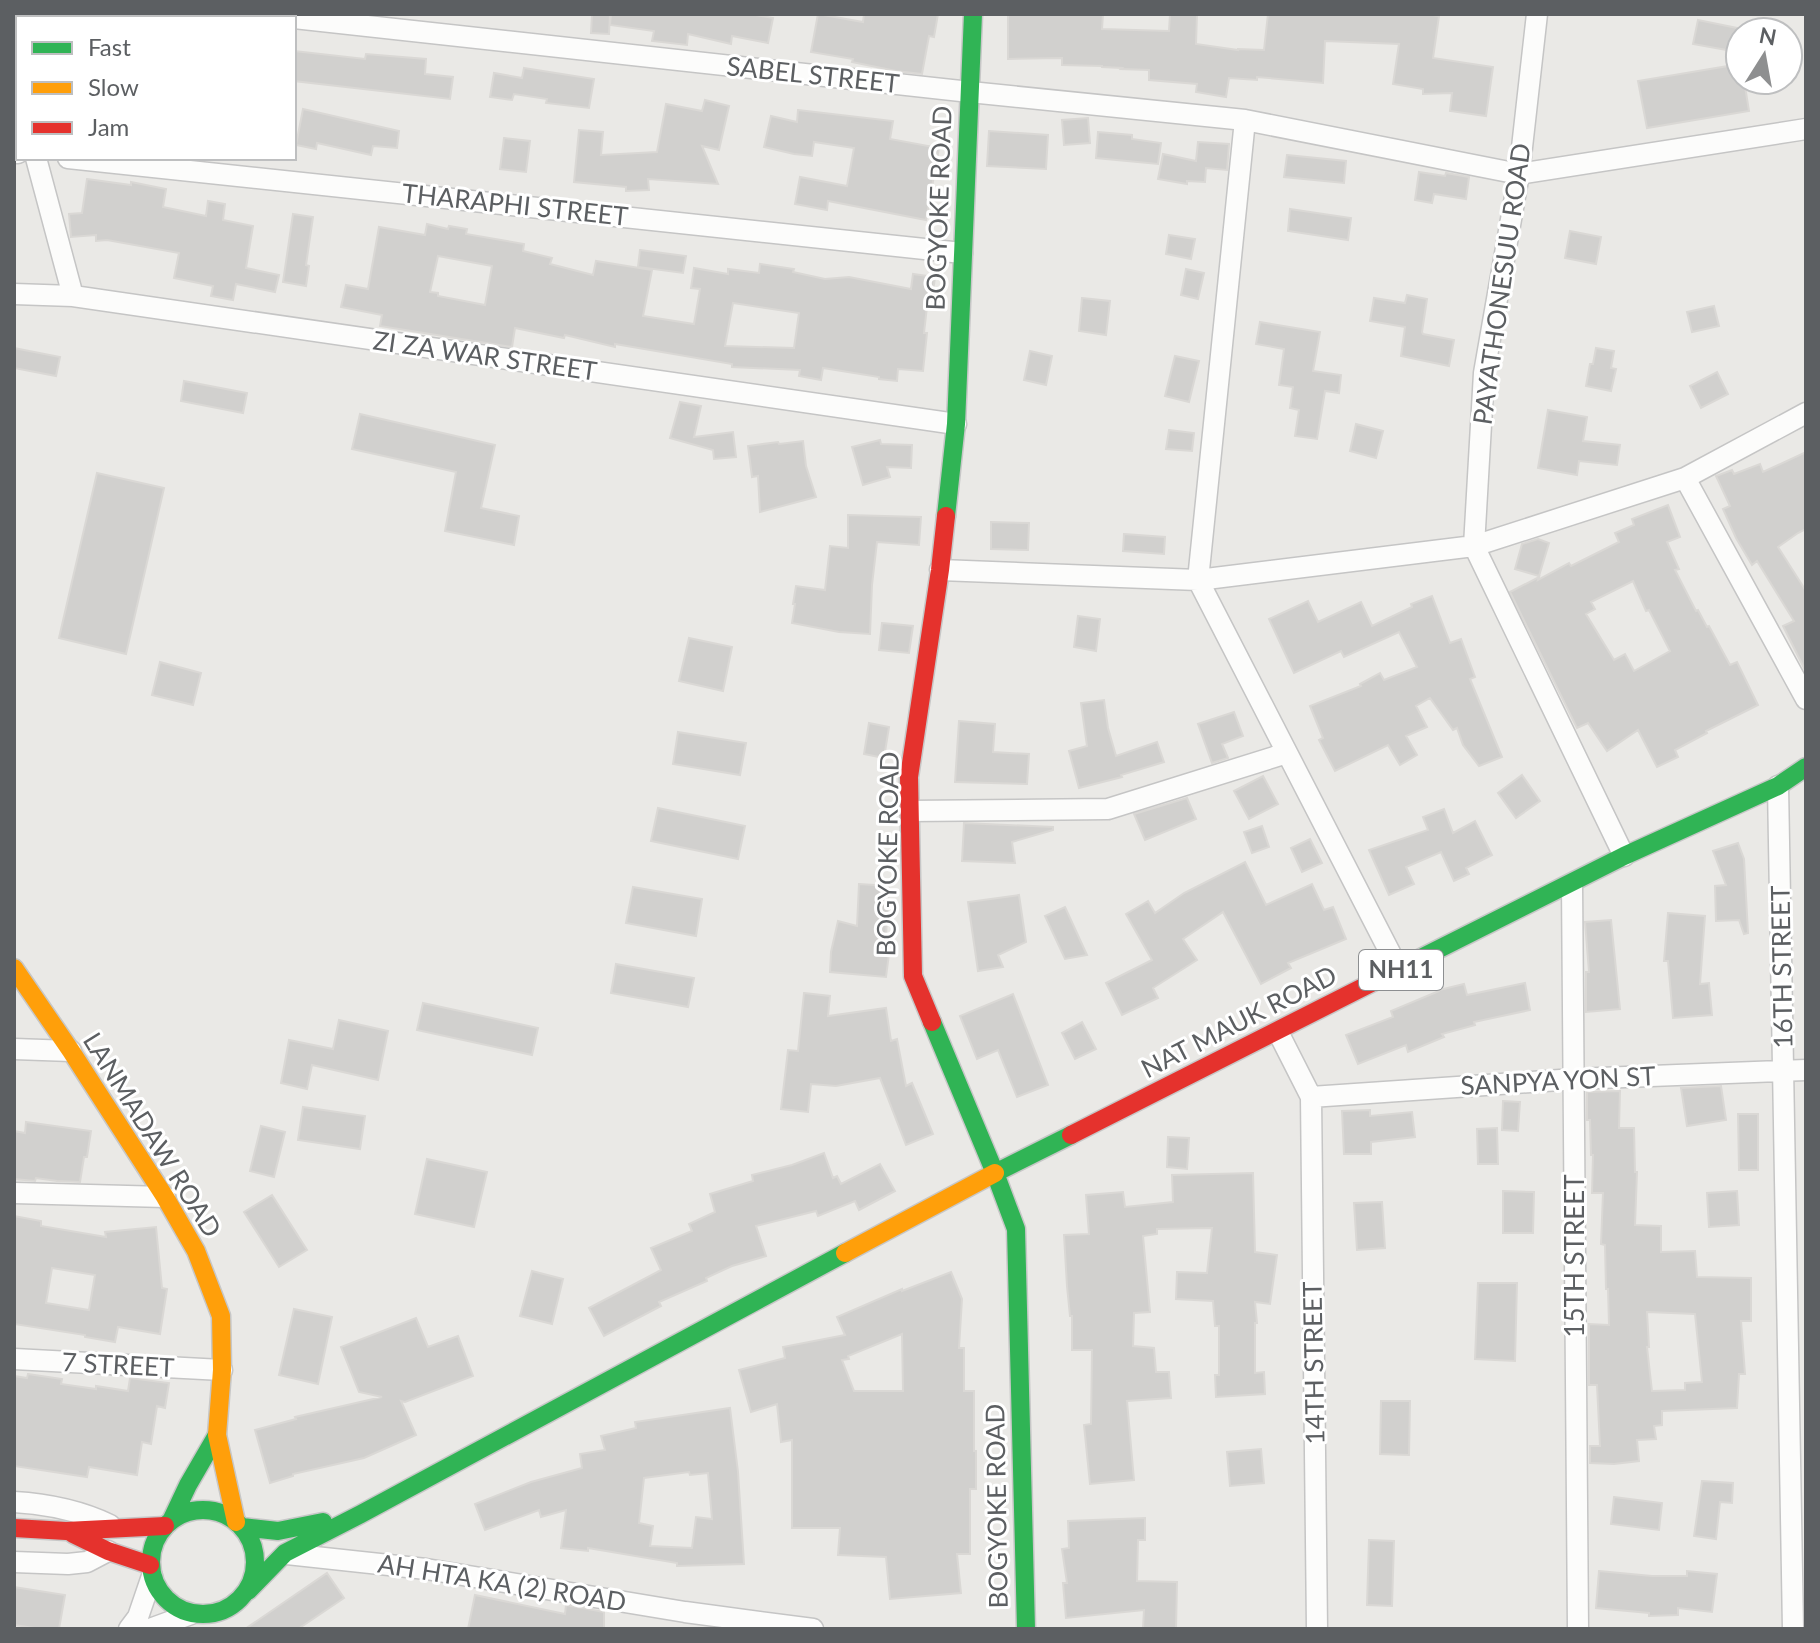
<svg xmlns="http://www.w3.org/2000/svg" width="1820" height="1643" font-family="Lato,sans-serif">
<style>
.building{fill:#d1d0ce;stroke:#dad8d5;stroke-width:2;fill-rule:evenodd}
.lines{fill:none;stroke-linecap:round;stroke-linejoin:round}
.street-casing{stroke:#c5c5c5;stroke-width:23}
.fast-casing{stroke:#c7c7c7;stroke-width:21}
.slow-casing{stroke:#c7c7c7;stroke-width:21}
.jam-casing{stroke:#c7c7c7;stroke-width:21}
.street{stroke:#fcfcfb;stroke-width:20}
.fast{stroke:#30b455;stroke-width:18}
.slow{stroke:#ff9f0a;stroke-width:18}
.jam{stroke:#e5322d;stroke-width:18}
.labels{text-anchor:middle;stroke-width:6;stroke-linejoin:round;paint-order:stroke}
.shield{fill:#fff;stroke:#8d8f91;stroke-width:2}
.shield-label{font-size:24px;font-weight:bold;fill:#5c5f62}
.street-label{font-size:26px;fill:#5c5f62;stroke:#fff}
</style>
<rect width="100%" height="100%" fill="#eae9e6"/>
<!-- building -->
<path class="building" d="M592 14H610L609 34 591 33Z
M611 14H750L773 18 768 43 732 36 731 44 688 34 687 45 652 41 654 31 610 25Z
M818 14 863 22 864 14H938L934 37 929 36 922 74 896 71 852 62 853 59 811 52Z
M1008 14H1103L1102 29 1169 31 1170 14H1197L1196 44 1238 50V49L1264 50 1268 14H1427L1439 16 1433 58 1493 67 1486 116 1450 111 1452 93 1423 94V89L1393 84 1399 44 1325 41 1323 83 1257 77V80L1229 78 1226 97 1196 92 1197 84 1149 80V70L1121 69 1122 68 1102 67V66L1062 65V58L1008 59Z
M1698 20 1742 29 1740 32 1738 52 1693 44Z
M294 51 365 59 366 54 426 59 425 74 453 77 450 99 294 81Z
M1740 64V80H1744L1749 111 1647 128 1638 81Z
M524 68 594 79 589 108 546 103 547 99 514 94 512 100 490 97 494 73 522 78Z
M705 100 729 106 719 150 702 146 718 184 648 179 649 190 626 191V187L574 182 579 130 603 132 601 155 657 152 666 104 702 111Z
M303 109 399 131 397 148 373 146 371 155 317 143 316 149 296 145Z
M798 110 893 121 890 139 939 148 926 220 828 201 827 210 795 204 800 177 847 186 854 148 814 142 812 156 794 154 764 147 771 116 797 122Z
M1088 118 1090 143 1064 145 1062 120Z
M989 131 1048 135 1046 169 987 166Z
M1098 132 1132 135V139L1161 143 1158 164 1096 158Z
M504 138 530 141 526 172 500 169Z
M1198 142 1229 144 1227 170 1206 168 1205 182 1187 181V184L1158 179 1163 154 1196 161Z
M1287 155 1346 161 1344 183 1284 177Z
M1419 172 1445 176 1446 173 1469 177 1466 199 1434 194 1432 203 1415 200Z
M87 179 131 185V182L166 189 163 207 206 216 208 201 225 204 223 220 253 226 246 268 279 275 275 292 236 284 233 300 211 296 213 286 174 278 179 253 107 240 96 241V235L71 237 69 214 82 213Z
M1290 209 1351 218 1348 240 1288 231Z
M293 214 313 217 306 265 309 266 306 286 283 282Z
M427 224 448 229 449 226 467 229 466 234 524 244 523 251 552 258 550 264 593 275 596 261 652 270 643 316 694 324 700 289 691 288 694 268 728 274V269L759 273 760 264 794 269 793 272 825 279 849 277 911 289 913 274 935 277 932 299 928 298 924 333H927L923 371 898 369 897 381 879 379V377L823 368 821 380 799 376 800 370 732 367V364L615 344V347L565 335 564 338 515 328 512 347 380 326 382 315 341 307 346 285 368 289 379 227 425 235ZM438 256 492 266 485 305 438 296V293L430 292ZM733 303 799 313 794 348 725 346Z
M1570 231 1601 237 1596 264 1565 258Z
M1169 235 1195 239 1191 259 1166 254Z
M640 250 686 256 683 273 638 267Z
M1186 269 1204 273 1198 299 1181 295Z
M1407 295 1427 299 1422 332 1423 334 1454 340 1449 366 1401 356 1405 327 1370 321 1374 298 1405 303Z
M1082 298 1110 301 1106 335 1079 331Z
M1714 306 1719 326 1692 332 1687 312Z
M1260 322 1320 332 1313 371 1341 375 1339 393 1325 391 1317 439 1295 436 1299 410 1290 408 1293 387 1279 385 1284 349 1256 344Z
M14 348 60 357 56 376 14 368Z
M1596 348 1614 351 1611 368 1616 369 1611 391 1586 386 1590 364H1593Z
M1030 351 1052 356 1046 385 1024 380Z
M1175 356 1199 361 1189 402 1165 396Z
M1717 372 1728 394 1701 408 1690 386Z
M184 381 247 393 243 413 181 401Z
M680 402 701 406 694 437 733 432 736 457 714 459 713 450 670 438Z
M1548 410 1587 417 1583 441 1620 445 1617 465 1579 461 1577 475 1538 468Z
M360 414 495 445 481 508 519 516 514 545 445 531 456 472 352 449Z
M1356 424 1383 431 1376 458 1350 451Z
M1169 430 1194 433 1192 451 1166 449Z
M880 440 881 444 912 445 911 468 887 467 890 477 863 485 852 447Z
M803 441 806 466 816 497 760 512 758 476 752 477 748 446 778 442 779 444Z
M1806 452V529L1798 533 1778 547 1806 591V672L1783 626 1794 621 1757 561 1752 565 1736 538 1723 509 1730 506 1716 476 1732 470 1734 474 1760 464 1763 472Z
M97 473 164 488 126 654 59 638Z
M1668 505 1680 537 1667 542 1679 569 1675 570 1696 611 1698 610 1707 627 1709 626 1730 665 1737 662 1758 705 1706 731 1707 733 1675 750 1678 757 1657 767 1638 730 1607 751 1588 723 1577 728 1510 592 1539 577 1538 580 1569 563 1571 566 1619 542 1615 533 1634 525 1632 519ZM1633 581 1646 611 1649 610 1670 651 1634 671 1625 654 1614 660 1586 614 1595 609 1591 602Z
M848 515 921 517 919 545 877 542 872 585 870 634 839 632 792 623 795 604H793L796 586 825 590 830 546 848 548Z
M991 522 1029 523 1028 550 991 549Z
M1124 534 1165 537 1164 554 1123 551Z
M1538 539 1549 543 1539 576 1515 569 1522 544Z
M1432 596 1450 643 1461 639 1475 677 1470 679 1502 757 1479 766 1463 745 1457 728 1453 730 1430 698 1416 706 1427 727 1406 736 1417 755 1400 765 1388 745 1335 771 1319 740 1323 738 1310 706 1361 686 1360 684 1380 673 1384 680 1417 667 1399 632 1344 657 1341 651 1294 673 1269 619 1308 601 1318 622 1361 602 1372 626 1412 607 1411 604Z
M1078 616 1100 619 1096 651 1074 647Z
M882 623 913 626 909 653 879 650Z
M689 638 732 647 723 691 679 681Z
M160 662 201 673 193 705 152 695Z
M1104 700 1108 728 1116 756 1157 742 1164 762 1121 775 1122 777 1079 788 1069 751 1087 746 1081 703Z
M1234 712 1243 736 1222 744 1228 758 1212 763 1198 724Z
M959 721 995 724 993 752 1029 754 1027 784 955 782Z
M869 723 889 727 884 758 864 754Z
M678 732 746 743 740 775 673 764Z
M1522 775 1540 801 1516 818 1498 793Z
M1263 776 1278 804 1249 819 1234 791Z
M1187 798 1196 819 1145 840 1134 814Z
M658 808 745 826 738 859 651 841Z
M1444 809 1453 833 1475 821 1492 855 1466 868 1469 874 1454 881 1441 852 1406 867 1414 884 1389 895 1369 850 1428 830 1423 817Z
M964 823 1053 827V830L1012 842 1015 863 962 861Z
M1262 826 1269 847 1252 853 1244 832Z
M1310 839 1322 863 1302 872 1291 848Z
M1738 843 1744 859 1748 933 1744 934 1739 920 1716 921 1715 886 1726 885 1713 851Z
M1245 862 1266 905 1312 884 1324 910 1333 907 1346 939 1288 963 1291 968 1261 984 1223 912 1183 939 1197 960 1153 988 1158 998 1122 1015 1106 983 1152 960 1126 914 1148 901 1155 913 1184 893Z
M859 884 889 886 885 953 889 954 886 977 830 972 831 952 838 921 857 926Z
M633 887 702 899 696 936 626 923Z
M1019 895 1026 942 998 955 1003 967 978 971 968 902Z
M1065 907 1087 955 1065 959 1045 916Z
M1668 913 1705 916 1700 984 1709 983 1712 1015 1673 1018 1668 961H1664Z
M1611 920 1620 1009 1586 1012V972H1589L1585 922Z
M616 964 694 978 688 1007 611 993Z
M1525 983 1530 1010 1474 1022 1475 1025 1442 1034 1444 1037 1408 1052 1406 1045 1358 1064 1346 1035 1393 1017 1391 1011 1439 991V990L1464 984 1467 995Z
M804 993 830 996 828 1016 886 1008 891 1041 897 1039 906 1086 912 1083 933 1134 906 1145 880 1078 836 1086 811 1084 808 1112 781 1109 788 1050 798 1051Z
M1013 994 1048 1085 1017 1097 998 1050 977 1059 960 1016Z
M423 1003 538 1028 532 1055 417 1030Z
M339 1020 388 1031 378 1080 312 1065 307 1089 281 1083 289 1040 333 1049Z
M1082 1022 1096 1049 1075 1059 1062 1033Z
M1721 1086 1726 1120 1687 1126 1681 1088Z
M1620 1091 1619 1128H1634L1635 1172H1637L1635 1225 1661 1226V1252L1695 1251 1697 1277 1751 1278V1321H1741L1745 1374H1739L1737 1408 1662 1411V1425L1654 1426 1656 1439 1637 1440 1639 1461 1614 1464 1590 1463V1446H1600L1597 1385H1589V1324L1609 1325 1608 1289H1606L1605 1245 1601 1244 1603 1193H1592L1593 1155H1591L1590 1120H1587V1092ZM1647 1312 1695 1314 1702 1382 1685 1383V1390L1652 1391 1647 1347H1649Z
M1503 1101 1520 1102 1518 1131 1502 1130Z
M303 1107 365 1116 360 1149 298 1140Z
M1370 1110V1116L1412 1112 1415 1137 1371 1142V1154H1344L1342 1111Z
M1738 1114H1758V1170H1739Z
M26 1122 91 1131 87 1157H84L80 1182 57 1181 36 1178 35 1181 14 1179V1131L25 1133Z
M261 1126 285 1132 274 1177 250 1171Z
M1497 1128 1498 1164H1478L1477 1129Z
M1168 1137 1189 1138 1187 1169 1167 1167Z
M824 1153 833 1178 837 1176 841 1184 880 1164 895 1191 859 1210 855 1201 818 1216 816 1211 756 1226 766 1256 732 1266 706 1278 707 1281 659 1302 661 1306 604 1336 589 1308 661 1270 651 1248 692 1231 689 1224 715 1212 710 1194 753 1181 752 1175 792 1165Z
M427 1159 487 1172 474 1227 415 1214Z
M1253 1173 1255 1252 1277 1255 1270 1304 1255 1302 1257 1323H1255V1373L1264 1372 1265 1394 1216 1397 1215 1375H1219V1326H1215L1213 1301 1176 1299 1177 1272 1207 1273 1212 1228 1157 1229V1234L1143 1236 1150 1312 1134 1313 1133 1346 1154 1348 1156 1372H1169L1171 1398 1127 1401 1134 1480 1090 1484 1084 1425 1091 1424 1092 1350H1072V1316H1070L1067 1286 1064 1235 1089 1234 1086 1195 1123 1192 1125 1207 1173 1202 1172 1175Z
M1503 1191 1534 1192 1533 1233H1503Z
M1737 1191 1739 1225 1709 1227 1707 1193Z
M272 1195 307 1250 279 1267 244 1212Z
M1382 1202 1385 1248 1357 1250 1354 1203Z
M14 1216 41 1221V1226L106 1237 105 1232 156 1227 162 1288 167 1289 160 1334 118 1327 115 1342 85 1337V1335L14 1324ZM52 1268 95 1275 89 1310 46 1303Z
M532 1271 563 1279 552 1324 520 1316Z
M951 1272 962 1299 959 1348H964V1391H974V1451H976V1489H970V1554H957L961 1593 890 1599 886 1557 838 1555 840 1528H792V1440L781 1442 777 1404 751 1412 739 1370 785 1358 783 1347 845 1335 837 1317 902 1289V1291ZM902 1334 903 1391H854L842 1360 849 1359 848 1356Z
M1478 1283H1517L1515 1361 1475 1359Z
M294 1309 332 1317 318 1384 279 1375Z
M416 1318 428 1347 458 1336 473 1376 405 1402 401 1401 416 1435 364 1458 293 1474V1476L270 1483 255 1430 296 1419 295 1417 382 1397 359 1392 341 1347Z
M28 1374 62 1379 61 1384 96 1389V1386L128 1391 130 1378 169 1383 165 1408 157 1406 151 1444 142 1442 137 1475 89 1467 87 1477 14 1466V1376L27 1378Z
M1381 1401H1410L1409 1455 1380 1454Z
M730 1408 738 1472 744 1564 677 1566V1563L588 1548V1551L561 1548 566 1510 541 1517 539 1510 485 1530 475 1504 531 1482 582 1468 580 1454 605 1450 601 1436 636 1428 635 1422ZM689 1472 690 1475 708 1473 712 1519 696 1517 692 1548 650 1546 653 1526 639 1523 644 1478Z
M1261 1449 1264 1483 1230 1486 1227 1452Z
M1702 1481 1733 1483 1732 1503 1720 1502 1716 1539 1694 1536Z
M1614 1497 1662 1503 1659 1530 1611 1524Z
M1145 1518V1540H1138L1137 1581 1177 1582 1176 1629 1143 1628 1144 1610 1066 1618 1063 1583H1067L1062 1549 1069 1548 1068 1521Z
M1369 1540 1394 1541 1392 1606 1367 1605Z
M1599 1571 1652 1576H1687V1571L1717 1574 1712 1612 1678 1608V1615L1649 1616V1613L1596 1608Z
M327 1573 344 1598 298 1629H245Z
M14 1587 65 1595 59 1629H41L14 1625Z
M475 1595 565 1614 566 1605 604 1612V1629H468Z"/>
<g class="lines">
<!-- street casing -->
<g class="street-casing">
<path id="street" d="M254 14 291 18
M1537 14 1519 174 1484 373 1474 546 1624 856
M294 18 970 92 1245 120 1519 174 1806 129
M14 111 18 119
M1245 120 1198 580 1399 970
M14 152 18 153
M36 158 73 296
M68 158 962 253
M14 294 73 296 956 424
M1685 478 1806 699
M940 570 1198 580 1474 546 1685 478 1806 413
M1778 786 1793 1629
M910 811 1108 809 1287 753
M1572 884 1578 1629
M1278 1032 1311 1097 1317 1629
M14 1049 71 1051
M1311 1097 1574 1079 1806 1070
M14 1193 165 1197
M14 1359 222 1370
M14 1502C48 1504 79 1510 110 1525
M287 1554 426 1569 685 1612 813 1629
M14 1562 68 1564 87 1562 108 1551
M129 1629 138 1617 152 1576
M150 1629 191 1614"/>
</g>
<!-- fast casing -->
<g class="fast-casing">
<path id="fast" d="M946 516 956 424 973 14
M1393 972 1624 856 1778 786 1806 767
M932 1022 995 1173
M151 1562a52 52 0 1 1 104 0a52 52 0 1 1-104 0Z
M171 1521 188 1485 217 1435
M242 1527 278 1531 323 1522
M248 1591 285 1553 361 1514 845 1253
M1026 1629 1016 1229 995 1173 1071 1135"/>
</g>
<!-- slow casing -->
<g class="slow-casing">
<path id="slow" d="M14 968 71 1051 165 1197 196 1251 221 1316 222 1370 217 1435 236 1522
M845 1253 995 1173"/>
</g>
<!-- jam casing -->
<g class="jam-casing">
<path id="jam" d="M932 1022 913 976 909 777 940 570 946 516
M1071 1135 1393 972
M14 1528 66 1531 165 1526
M73 1534 108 1551 150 1565"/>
</g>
<!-- street -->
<use href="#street" class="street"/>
<!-- fast -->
<use href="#fast" class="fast"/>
<!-- slow -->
<use href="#slow" class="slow"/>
<!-- jam -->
<use href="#jam" class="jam"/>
</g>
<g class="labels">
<!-- shield labels -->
<rect class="shield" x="1359" y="950" width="84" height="40" rx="6"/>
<g class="shield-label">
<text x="1401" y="978">NH11</text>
</g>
<!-- street labels -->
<g class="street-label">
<text transform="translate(813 75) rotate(6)" y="9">SABEL STREET</text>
<text transform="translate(515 205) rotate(6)" y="9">THARAPHI STREET</text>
<text transform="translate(939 208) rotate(-88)" y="9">BOGYOKE ROAD</text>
<text transform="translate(1502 284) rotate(-82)" y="9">PAYATHONESUU ROAD</text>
<text transform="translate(485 356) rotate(8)" y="9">ZI ZA WAR STREET</text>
<text transform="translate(888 854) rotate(-89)" y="9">BOGYOKE ROAD</text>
<text transform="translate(1782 967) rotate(-91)" y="9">16TH STREET</text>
<text transform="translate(1239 1022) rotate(-27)" y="9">NAT MAUK ROAD</text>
<text transform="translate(1558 1081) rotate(-3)" y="9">SANPYA YON ST</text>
<text transform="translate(152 1135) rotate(58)" y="9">LANMADAW ROAD</text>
<text transform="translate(1575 1256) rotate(-90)" y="9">15TH STREET</text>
<text transform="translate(1314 1363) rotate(-91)" y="9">14TH STREET</text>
<text transform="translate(118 1365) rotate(3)" y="9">7 STREET</text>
<text transform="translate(997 1506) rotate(-91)" y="9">BOGYOKE ROAD</text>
<text transform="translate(502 1583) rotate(9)" y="9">AH HTA KA (2) ROAD</text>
</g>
</g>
<!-- border -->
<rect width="1820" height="1643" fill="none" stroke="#5c5f62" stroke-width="32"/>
<!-- legend -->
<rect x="16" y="16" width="280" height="144" fill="#ffffff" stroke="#bebfc0" stroke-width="2"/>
<rect x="32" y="42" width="40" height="12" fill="#30b455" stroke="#bebfc0" stroke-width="2"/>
<text x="88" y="56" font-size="24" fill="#5c5f62">Fast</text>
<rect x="32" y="82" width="40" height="12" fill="#ff9f0a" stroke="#bebfc0" stroke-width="2"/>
<text x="88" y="96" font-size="24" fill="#5c5f62">Slow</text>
<rect x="32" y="122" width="40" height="12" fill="#e5322d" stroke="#bebfc0" stroke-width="2"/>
<text x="88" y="136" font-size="24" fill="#5c5f62">Jam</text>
<!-- north arrow -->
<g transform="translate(1764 56) rotate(11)"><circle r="38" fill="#ffffff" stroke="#bebfc0" stroke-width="2"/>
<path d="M0-6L14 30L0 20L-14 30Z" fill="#8e8f90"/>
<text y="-12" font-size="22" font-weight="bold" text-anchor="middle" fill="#5c5f62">N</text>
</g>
</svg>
